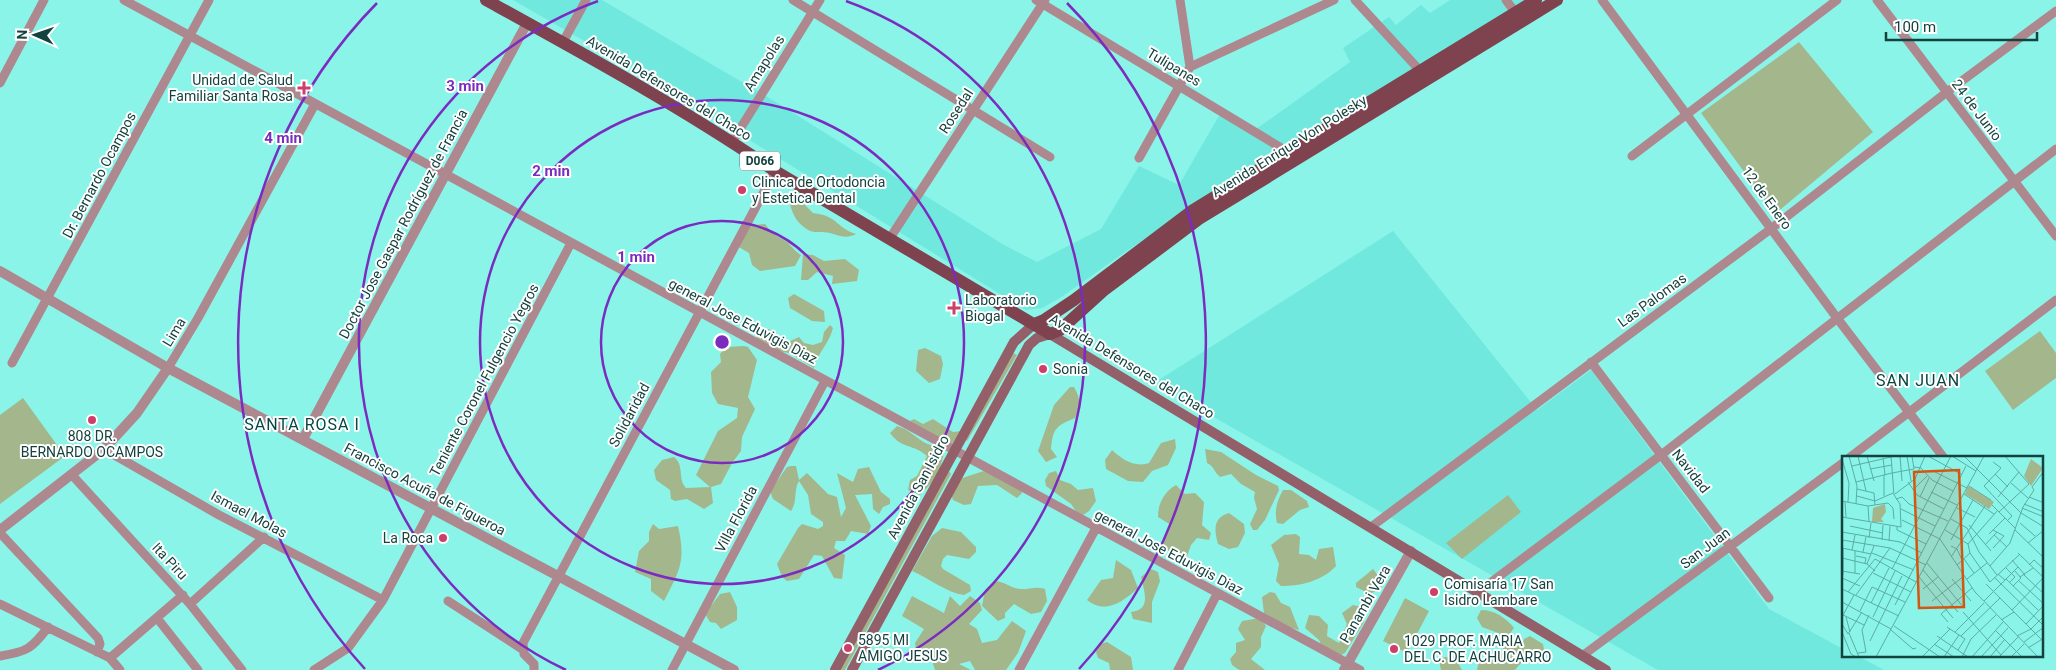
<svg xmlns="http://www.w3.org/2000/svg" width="2056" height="670" font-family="Roboto,sans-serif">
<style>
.built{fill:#70e8dd}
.green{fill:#a4b78c}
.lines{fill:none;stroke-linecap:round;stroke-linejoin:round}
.minor{stroke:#ad898f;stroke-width:9}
.tertiary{stroke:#ad898f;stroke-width:10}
.secondary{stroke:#93606a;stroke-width:10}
.primary{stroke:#7f424f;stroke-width:12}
.ring{fill:none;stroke:#7b2cbf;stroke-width:2.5}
.poi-dot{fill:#cd3e68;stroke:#fff;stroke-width:2}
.labels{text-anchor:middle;stroke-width:4;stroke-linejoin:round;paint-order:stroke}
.shield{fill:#fff;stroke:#5a7b78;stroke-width:1}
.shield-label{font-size:12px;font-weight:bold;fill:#14423e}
.street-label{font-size:14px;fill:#14423e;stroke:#fff}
.poi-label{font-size:14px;fill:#14423e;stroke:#fff;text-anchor:start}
.quarter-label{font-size:16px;letter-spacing:1px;fill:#064642;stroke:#fff}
.inset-road{fill:none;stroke:#5bada5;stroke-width:1}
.view{fill:#d35711;fill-opacity:0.15;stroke:#d35711;stroke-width:2.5}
.inset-edge{fill:none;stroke:#14423e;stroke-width:2.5}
.centre{fill:#7b2cbf;stroke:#fff;stroke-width:2.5}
.ring-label{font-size:15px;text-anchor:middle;font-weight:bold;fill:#7b2cbf;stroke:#fff;stroke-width:4;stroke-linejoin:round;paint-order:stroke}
</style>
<rect width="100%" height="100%" fill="#8af4e9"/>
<!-- built -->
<path class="built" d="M513 0H602L771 99 1004 245 1037 262 1101 229 1139 166 1179 185 1220 114 1252 132 1350 62 1343 48 1389 17 1396 25 1421 5 1430 13 1450 0H1528L1330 120 1128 250 1063 296 1042 308 1026 310 647 77Z
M1393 231 1537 410 1591 370 1769 609 1843 649 1844 656H1858L1884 670H1658L1154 383Z"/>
<!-- green -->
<path class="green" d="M1799 42 1873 132 1775 214 1701 113Z
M790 204H804L813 213C839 216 836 228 856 234 847 239 839 236 830 233 824 231 815 233 810 231 799 225 793 217 790 204Z
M765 224C775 237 775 234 787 242 792 246 794 251 801 255L795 266 760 271 752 265 749 253 737 246 743 229 755 225Z
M803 254 813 255 824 261 845 259 859 270 857 281 832 284 833 276 817 272 808 280H801Z
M794 294 824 311 825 322 812 321 790 308 788 298Z
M830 325 833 328C829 344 818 352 814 368L789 353 773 350 756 340 758 329H769L786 343 799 337 804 343 813 345 822 342 824 332Z
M2040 331 2056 353V378L2013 410 1985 371Z
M744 346 748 347 757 360 748 397 755 409 742 437 741 451 732 463 721 484 711 487 713 503 704 509 687 499 675 501 671 499 670 490 656 480 654 470 662 460 674 457C685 466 677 478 686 488L710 487 696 475 718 431 737 418 738 408 718 404 712 393 711 372 721 362 720 354 726 347Z
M925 348 941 356 943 364 940 379 929 383 916 371 918 350Z
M1013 353 1017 355 967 441 966 440Z
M1070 387H1074C1081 399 1081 406 1075 418 1056 426 1053 428 1051 449L1057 457 1046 462 1038 451 1054 405Z
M23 398 65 456 0 504V415Z
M914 419 923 424 933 419 953 432 962 431 951 446 946 445 910 421Z
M897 426C908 429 913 435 922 441 931 447 935 443 944 453L938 476 920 495 908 490 910 480 917 476 927 456C914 444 901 449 890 433Z
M1175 439 1176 448 1168 465 1152 471 1143 482 1128 481 1106 469 1105 460 1112 450C1122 459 1134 468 1149 463L1161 443Z
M1205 449 1221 452 1256 475 1278 486 1279 490 1265 520 1257 530H1253L1250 524 1257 509 1254 498 1255 492 1241 484 1231 474 1220 477C1214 472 1214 466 1207 463Z
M791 466H796L799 480 807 473 828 494 837 497 841 517 846 508 837 473 853 482 858 469 869 467 881 492 890 499V504L883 507 879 514 873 509 872 494 855 495 871 526 868 534 851 531 845 541H836L834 548 845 555 842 579 834 578 822 556 814 555 799 579 787 581 782 577 777 564 798 528 802 524 818 529 823 526V522L811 514 808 495 799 481C793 491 798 501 791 511L773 499 770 491 787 467Z
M949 471 951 474 845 670H840Z
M984 471 1020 488 1022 493 1017 498 997 485 978 486 971 504 964 505 953 500 950 492 959 479Z
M1056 471 1060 480 1071 484 1078 490 1093 488 1096 501 1089 511 1080 517 1071 504 1046 486 1045 480 1049 473Z
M1176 485 1185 494 1195 493 1204 502 1202 525 1211 533 1209 540 1197 538 1191 545 1186 559 1178 563 1172 553 1164 548 1163 538 1171 525 1158 517C1158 503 1164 492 1176 485Z
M1283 490H1291L1307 501 1309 507 1300 510 1283 524 1277 523C1274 510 1277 501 1283 490Z
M1508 495 1521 512 1462 559 1446 543Z
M1229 513 1244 524 1245 533 1238 547 1229 549 1218 544C1214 529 1213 518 1229 513Z
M653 524 659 529 678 526C686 561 680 570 664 601L651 591V579L635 572 639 551 649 541V532Z
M942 528 961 532 976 547V552L969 559 947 555 943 559 941 566 943 569 970 585 971 591 964 595C947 593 929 578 912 571L932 536Z
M1296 534 1300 537 1299 554 1309 555 1316 560 1319 549 1333 547 1336 566C1322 581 1301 586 1281 586L1276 581 1279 564 1271 545 1284 535Z
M1116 560 1131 570 1138 588C1123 602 1105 615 1087 600L1101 580 1113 578Z
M1151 569 1158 572 1160 581 1152 602V623L1133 619 1131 612C1152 610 1144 591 1141 577Z
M1373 569 1383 582 1381 588 1370 594 1356 587V583Z
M994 581C1004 581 1012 589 1021 589 1031 590 1032 586 1045 589L1047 601 1041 612 1031 614 1014 604 1005 613V618L998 621 982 606 985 590Z
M730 592 737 607V620L721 629 716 623 710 622 705 614 720 594Z
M1270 592 1275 593 1281 603 1290 607 1299 630 1280 625 1264 613 1262 597Z
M912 596 944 613 950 596 960 606 970 596 980 603 982 610 969 624 977 629 982 643 997 640 1012 621 1026 631 1018 653 1006 670H975L970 661 959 664 971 670H935L930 655 916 650 915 643 924 629 902 616Z
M1405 598 1429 611 1407 653 1383 641Z
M1353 605 1363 607 1364 622 1345 653 1341 655 1322 647 1319 640 1305 628 1309 615 1319 616 1328 625 1327 636 1339 643 1347 624 1342 613Z
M1481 610C1495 610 1506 618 1514 628L1509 635 1501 636V634L1482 627 1477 618Z
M1260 618 1266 626 1261 637V647L1251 659 1265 670H1239L1232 665 1230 659 1236 652V643L1245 640 1238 629 1242 621Z
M1530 636 1543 644 1544 650 1535 663 1525 660 1524 654 1521 663 1515 670H1477L1479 661 1503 653V642L1513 639H1520L1522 645 1524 639Z
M1107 642 1131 657 1133 670H1110L1109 663 1098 658 1096 652 1100 644Z
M1445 657 1455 658 1462 670H1441L1439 660Z"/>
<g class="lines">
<!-- minor -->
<path class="minor" d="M124 0 1360 670
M793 0 1050 157
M1036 0 1288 152 1291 156
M1180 0 1190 67
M1355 0 1424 75
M1506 0 1518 16
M1602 0 1837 318 1944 458
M1877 0 2056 236
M563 42 586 0
M0 83 44 0
M732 142 820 0
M1632 156 1837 0
M1139 158 1190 67 1334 0
M890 238 1045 0
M1591 362 1769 598
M12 363 209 0
M168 368 198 318 315 104
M104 449 219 515 383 600
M1849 458 2056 300
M72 475 190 604 242 670
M1371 527 1772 228 1947 92 2056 11
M0 533 98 638 100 644 97 652
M1478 592 1661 455 2056 149
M448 601 522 649
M0 604 110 658 120 670
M190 604 264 537
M157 618 198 670
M0 656C26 652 32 649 48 627
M1582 656 1844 462
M110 658 183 595
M314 670 348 648 383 600 571 243
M534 670V664L524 654 523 643 775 171
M672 670 825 381
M1019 670 1096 528
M1178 670 1217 594"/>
<!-- tertiary -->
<path class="tertiary" d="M0 271 168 368 734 670
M303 439 527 23
M0 530 104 449 137 413 168 368
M1344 670 1411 551"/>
<!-- secondary -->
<path class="secondary" d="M835 670 1014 342 1034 324
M852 670 1029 345 1037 338 1050 334 1606 670"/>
<!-- primary -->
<path class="primary" d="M486 0C584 54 683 108 775 171L1050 334 1060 330 1103 291 1199 219 1557 0
M1034 324 1044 320 1074 300 1193 210 1536 0"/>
</g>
<!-- distance rings -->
<g class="ring">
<circle cx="722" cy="342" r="121"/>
<circle cx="722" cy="342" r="242"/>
<path d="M566 670A363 363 0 0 1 598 1M846 1A363 363 0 0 1 878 670"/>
<path d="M365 669A484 484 0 0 1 377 3M1067 3A484 484 0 0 1 1079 669"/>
</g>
<!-- markers -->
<g class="poi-dot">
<path d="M301.5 80.5h5v5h5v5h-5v5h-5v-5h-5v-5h5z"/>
<circle cx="742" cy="190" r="5"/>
<path d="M951.5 300.5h5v5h5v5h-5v5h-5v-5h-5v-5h5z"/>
<circle cx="1043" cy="369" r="5"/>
<circle cx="92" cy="420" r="5"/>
<circle cx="443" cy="538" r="5"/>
<circle cx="1434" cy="592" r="5"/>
<circle cx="848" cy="648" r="5"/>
<circle cx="1394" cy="649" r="5"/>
</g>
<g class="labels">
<!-- shield labels -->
<rect class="shield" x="740" y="151.5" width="40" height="19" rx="4"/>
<g class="shield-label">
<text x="760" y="165">D066</text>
</g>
<!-- street labels -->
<g class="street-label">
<text transform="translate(764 63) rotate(-58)" y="5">Amapolas</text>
<text transform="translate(1174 67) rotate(31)" y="5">Tulipanes</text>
<text transform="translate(669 88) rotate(31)" y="5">Avenida Defensores del Chaco</text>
<text transform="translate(1977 110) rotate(53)" y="5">24 de Junio</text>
<text transform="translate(956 111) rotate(-57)" y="5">Rosedal</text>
<text transform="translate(1289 146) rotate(-32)" y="5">Avenida Enrique Von Polesky</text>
<text transform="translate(99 175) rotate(-62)" y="5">Dr. Bernardo Ocampos</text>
<text transform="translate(1767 198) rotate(54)" y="5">12 de Enero</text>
<text transform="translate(403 224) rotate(-62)" y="5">Doctor Jose Gaspar Rodríguez de Francia</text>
<text transform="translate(1652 300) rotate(-36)" y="5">Las Palomas</text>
<text transform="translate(743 321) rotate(28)" y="5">general Jose Eduvigis Diaz</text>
<text transform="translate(174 332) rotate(-59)" y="5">Lima</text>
<text transform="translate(1132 366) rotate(31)" y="5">Avenida Defensores del Chaco</text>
<text transform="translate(484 380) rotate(-62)" y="5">Teniente Coronel Fulgencio Yegros</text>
<text transform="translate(629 415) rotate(-62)" y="5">Solidaridad</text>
<text transform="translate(1691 471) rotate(52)" y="5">Navidad</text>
<text transform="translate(918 487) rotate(-62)" y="5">Avenida San Isidro</text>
<text transform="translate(425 489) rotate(28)" y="5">Francisco Acuña de Figueroa</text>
<text transform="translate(249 514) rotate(28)" y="5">Ismael Molas</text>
<text transform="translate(736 519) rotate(-62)" y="5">Villa Florida</text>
<text transform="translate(1705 548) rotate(-37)" y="5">San Juan</text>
<text transform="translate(1169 552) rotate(28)" y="5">general Jose Eduvigis Diaz</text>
<text transform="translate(170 561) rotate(47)" y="5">Ita Piru</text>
<text transform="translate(1365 604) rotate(-60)" y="5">Panambi Vera</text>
</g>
<!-- poi labels -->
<g class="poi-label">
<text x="293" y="85" text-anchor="end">Unidad de Salud<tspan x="293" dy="16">Familiar Santa Rosa</tspan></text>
<text x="752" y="187">Clinica de Ortodoncia<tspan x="752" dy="16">y Estetica Dental</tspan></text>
<text x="965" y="305">Laboratorio<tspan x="965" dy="16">Biogal</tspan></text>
<text x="1053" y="374">Sonia</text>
<text x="92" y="441" text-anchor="middle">808 DR.<tspan x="92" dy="16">BERNARDO OCAMPOS</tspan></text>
<text x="433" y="543" text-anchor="end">La Roca</text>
<text x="1444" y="589">Comisaría 17 San<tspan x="1444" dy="16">Isidro Lambare</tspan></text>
<text x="858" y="645">5895 MI<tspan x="858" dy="16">AMIGO JESUS</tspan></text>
<text x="1404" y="646">1029 PROF. MARIA<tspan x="1404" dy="16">DEL C. DE ACHUCARRO</tspan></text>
</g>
<!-- quarter labels -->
<g class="quarter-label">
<text x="1918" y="386">SAN JUAN</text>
<text x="302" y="430">SANTA ROSA I</text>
</g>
</g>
<!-- overview -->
<g transform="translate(1842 456)">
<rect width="201" height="201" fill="#8af4e9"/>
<path d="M189 3 201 12 189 30 182 20ZM126 30 152 46 147 53 123 38ZM43 48 44 56 39 63 42 66H30L31 52Z" fill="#a4b78c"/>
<path class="inset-road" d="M7 0 15 30 14 48M16 0 24 35M25 0 32 25M58 0 60 25M65 0 69 25M86 0 119 18M110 0 134 15M122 0 179 57 202 71M163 0 187 28M41 2 43 19M0 3 7 27 6 46M151 6 159 12 142 30 170 60 166 64M10 10 49 1M72 11 79 12 90 24 111 35M28 13 50 9M93 16 125 32M50 17 72 13 70 0M153 18 166 31M42 19V40M14 26 50 17M66 26 75 39 102 53M169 27 186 42M127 30 149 44M190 31 202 15M15 33 32 37 33 49M71 34 85 20M89 36 115 49M53 38 73 23 83 0M122 38 152 58M15 40 33 45 51 37M78 41 87 22M156 41 177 16M187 41 202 47M54 43 60 41 67 48 106 65M0 45 26 50 46 47 51 52 52 63M3 46 4 61M182 48 202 56M150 49 174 73M26 50 27 66M115 52 133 61M180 52 202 61M59 53 93 70M157 56 187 28M0 61 59 71 58 48 52 39 49 0M109 63 125 72 137 96 155 119M60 64 98 83 133 136 196 201M178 67 193 80M127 69 149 95M8 70 41 77M55 71V74L84 88M103 74 126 88M151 74 162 80 151 92M173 74 202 102M0 76 58 86 80 97M147 78 163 62M152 79 165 91M27 82 29 67M0 84 48 92 84 109M40 84 41 69M109 84 131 44M47 85 48 70M186 87 202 74M126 88 128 97 148 126M126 88 156 54M143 89 155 76M109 90 115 93 120 104M0 92 29 98M10 94 13 79M21 96 24 81M30 97 72 114M176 97 202 122M14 100 24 102 23 107M109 101 143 50M0 102 25 108 33 115M122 103 132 117M170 104 183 119M85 107 122 152M25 108 32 90M115 109 128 97M187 109 192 104 202 113M148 110 168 87 181 51 192 34 190 31M163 111 173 121 168 126M50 113 109 0M81 114 116 156M0 115 18 118M13 117V95M31 117 69 136M156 118 163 124 176 111M1 119V93M182 119 202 138M77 121 111 162M178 121 191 112M0 122 18 130M153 122 202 170M110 123 129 145M125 123 145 107M164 123 196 154M177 125 202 148M148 126 177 99M144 128 200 184M171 130 179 122 173 115M0 133 57 160M81 133 96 121M6 136 33 103 74 126M14 139 48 92M90 145 122 120M142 145 163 124M0 146 49 173M29 147 47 112M53 149 124 10M170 154 202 121M18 155 30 131 63 146M121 156 159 199M1 159 22 169M0 161 12 139M4 161 8 176M31 161 53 115M159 164 172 156M106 166 99 158 130 132M0 168 6 178 20 156M184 168 202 149M52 170 98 201M105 171 123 183 116 194M49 174 71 193 74 192M153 174 168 189M0 176 9 198 14 201M113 176 142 147M7 177 17 201M95 180 126 201M119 180 158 142M175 180 189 173 202 160M28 185 60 120M182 186 202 171M92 188 112 201M168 189 180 201M186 192 202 182M16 197 24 196 20 174 27 159M81 200 108 173M34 201 142 0M102 201 117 179M120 201 129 183 154 159M130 201 161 166M139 201 166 172M148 201 163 183M157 201 176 181M169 201 182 188"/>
<path class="view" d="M117 14 122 151 77 152 72 16Z"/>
<rect width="201" height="201" class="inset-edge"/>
</g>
<circle cx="722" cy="342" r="8" class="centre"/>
<g class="ring-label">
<text x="465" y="91">3 min</text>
<text x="283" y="143">4 min</text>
<text x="551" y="176">2 min</text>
<text x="636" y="262">1 min</text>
</g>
<!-- north arrow -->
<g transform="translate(35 35) rotate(272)" stroke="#ffffff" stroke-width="4" paint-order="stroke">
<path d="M0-4L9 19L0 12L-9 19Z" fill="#14423e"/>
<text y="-8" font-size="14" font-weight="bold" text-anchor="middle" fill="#14423e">N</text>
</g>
<!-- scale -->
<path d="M1886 32v8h151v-8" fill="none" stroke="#14423e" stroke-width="2.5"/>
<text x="1894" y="32" font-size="15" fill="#14423e" stroke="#ffffff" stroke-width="4" paint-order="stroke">100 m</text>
</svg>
